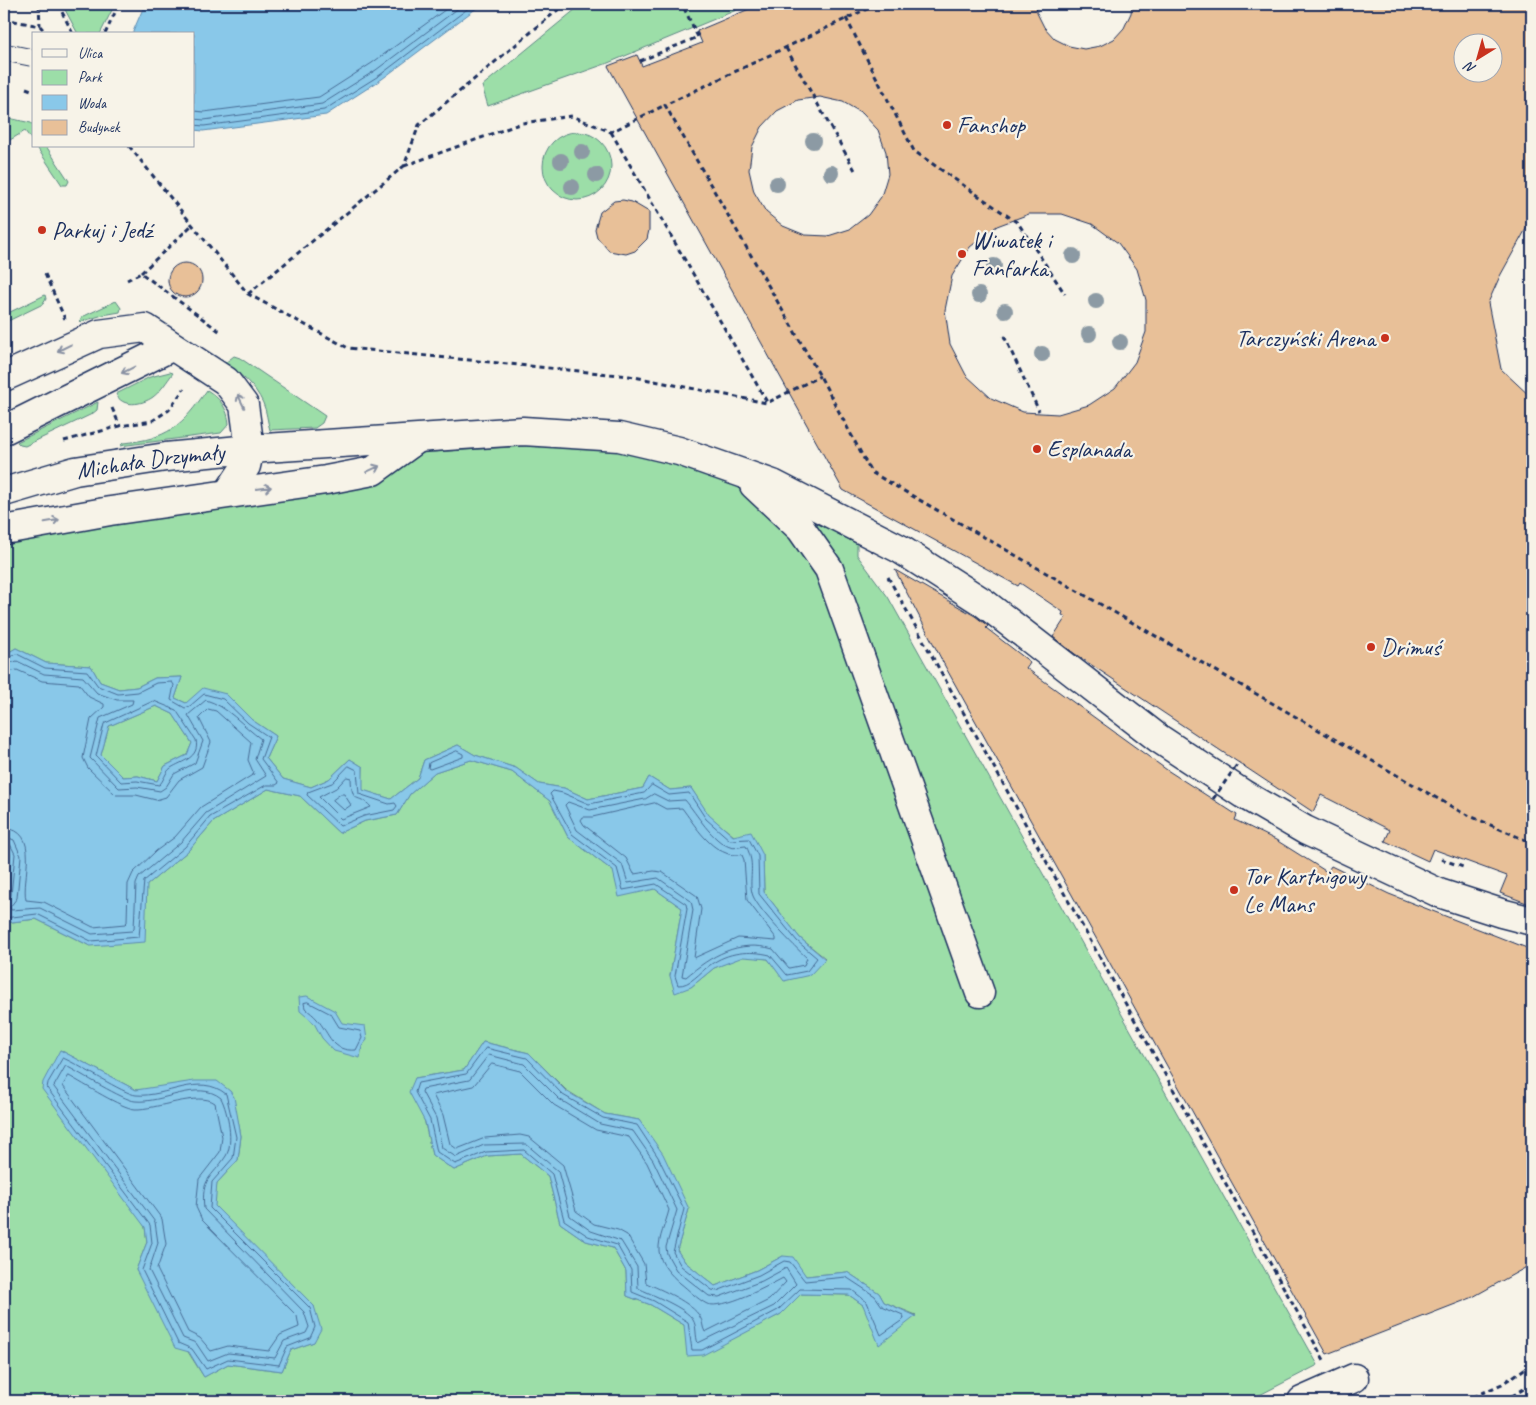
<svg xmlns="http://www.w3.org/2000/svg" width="1536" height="1405" font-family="Caveat,sans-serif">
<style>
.green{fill:#9cdea8;stroke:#5c8683;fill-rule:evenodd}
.water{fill:#89c8e9;stroke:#5d8bb1;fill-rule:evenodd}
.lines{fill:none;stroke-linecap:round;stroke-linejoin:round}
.shore{stroke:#476c96;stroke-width:1}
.building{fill:#e8c098;stroke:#1b2f5e;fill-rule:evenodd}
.minor-casing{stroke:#1b2f5e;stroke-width:31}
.path{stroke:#1b2f5e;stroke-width:3;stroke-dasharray:5 4;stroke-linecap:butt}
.minor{stroke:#f7f3e8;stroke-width:28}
.tram{stroke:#1b2f5e;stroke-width:1}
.path-bridge{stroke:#1b2f5e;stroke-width:3;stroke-dasharray:5 4;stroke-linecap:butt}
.tree{fill:#8c9aa4}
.oneway{stroke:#8991a3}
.poi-dot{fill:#c8321e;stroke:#f7f3e8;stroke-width:2}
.labels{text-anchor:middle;stroke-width:4.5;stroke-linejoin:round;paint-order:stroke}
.poi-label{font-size:24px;fill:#1b2f5e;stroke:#f7f3e8;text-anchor:start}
.street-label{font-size:24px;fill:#1b2f5e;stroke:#f7f3e8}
</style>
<rect width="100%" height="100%" fill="#f7f3e8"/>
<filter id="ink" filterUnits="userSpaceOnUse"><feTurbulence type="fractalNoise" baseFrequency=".02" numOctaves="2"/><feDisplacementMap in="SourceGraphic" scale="10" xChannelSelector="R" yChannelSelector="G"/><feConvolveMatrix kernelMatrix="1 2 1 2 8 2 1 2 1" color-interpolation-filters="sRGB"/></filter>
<g filter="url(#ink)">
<!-- green -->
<path class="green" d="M62 4H115L100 34H78Z
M582 4H751L608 63 488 106 482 86Z
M4 117 31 123 34 127V143L25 131 10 140 4 130Z
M543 166a34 34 0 1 1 68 0a34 34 0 1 1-68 0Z
M36 146H46L69 181 67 185H62Z
M45 295 46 299 43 304 4 323V315Z
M116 301 121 308 120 312 103 315 80 322 82 317Z
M234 356 240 358 325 416 322 423 315 428 270 430C267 421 267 412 263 403 255 385 240 374 225 363Z
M170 372 173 373C167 381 161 391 153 397 142 405 122 408 116 394L150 377Z
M207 390C220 398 228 409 229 424L221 433 120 446 123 443C168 439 182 426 207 390Z
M98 402 97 410 92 414 25 446 20 445 17 442Z
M558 444 621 448 686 461 799 513 857 544V555L888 597 1318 1365 1248 1401H4V923L36 919 90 946 147 885 188 851 213 822 268 789 300 796 339 833 365 821 397 815 410 794 435 772 471 760 512 772 550 801 568 837 613 871 655 889 682 908 670 976 691 987 714 968 743 956 768 959 785 981 825 958 800 938 764 892 763 855 734 836 709 816 691 788 670 790 649 777 643 788 588 799 564 788 539 784 516 768 475 755 458 745 424 760 418 778 391 799 362 790 363 767 350 759 329 779 311 787 283 779 266 758 276 736 252 720 226 694 186 703 175 698 182 677 155 678 137 687 119 689 100 682 91 666 46 663 16 648 4 655V542L347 486 420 453ZM483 1042 529 1053 566 1090 605 1114 639 1120 689 1209 677 1250 685 1262 715 1286 757 1270 783 1256 806 1276 847 1272 879 1293 884 1302 916 1315 863 1305 849 1295 801 1294 781 1314 726 1342 684 1325 651 1305 627 1296 626 1271 613 1248 586 1241 560 1223 548 1176 521 1154 487 1156 454 1170 432 1155 415 1078 464 1070ZM60 1050 136 1090 230 1091 233 1097 241 1136 238 1160 217 1183 214 1206 314 1306V1342L291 1350 282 1371 228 1364 204 1377 136 1270 147 1242 145 1227Z
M156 706 173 714 192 743 187 755 165 766 157 781 138 776 123 777 101 755 109 726Z"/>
<!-- water -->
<path class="water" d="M145 4H482L382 79 326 115 203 131 194 130V34H132Z
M16 648 46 663 91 666 100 682 119 689 137 687 155 678 182 677 175 698 186 703 203 688 226 694 252 720 276 736 266 758 283 779 311 787 329 779 350 759 363 767V790L391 799 418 778 424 760 458 745 475 755 516 768 539 784 564 788 588 799 643 788 649 777 670 790 691 788 709 815 733 836 751 832 763 855 764 892 800 938 825 959 810 975 784 981 768 959 743 957 714 968 691 987 675 993 670 976 682 908 655 889 619 897 613 871 568 837 550 801 512 772 471 760 435 772 410 794 397 815 365 821 339 833 300 796 268 789 213 822 188 851 147 885 145 942 90 946 36 919 4 923V900L6 898 10 854 4 843V655ZM156 706 173 714 192 743 187 755 165 766 157 781 138 776 123 777 101 755 109 726Z
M307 996 335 1011 342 1023 365 1026 367 1040 362 1046 360 1058 334 1051 322 1038 314 1023 300 1011 299 997Z
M483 1042 529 1053 566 1091 605 1114 639 1120 663 1154 689 1209 677 1250 685 1262 715 1286 757 1270 783 1256 793 1257 806 1276 847 1272 879 1293 884 1302 916 1316 879 1345 863 1305 849 1295 801 1294 781 1314 703 1355 687 1356 684 1325 651 1305 627 1296 626 1271 613 1248 586 1241 560 1223 548 1176 521 1154 487 1156 454 1170 432 1155 425 1122 409 1092 415 1078 464 1070Z
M60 1050 136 1090 194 1081H217L230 1091 234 1097 241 1136 238 1160 217 1183 215 1206 314 1306 321 1329 314 1342 291 1350 282 1371 228 1364 204 1377 189 1352 175 1348 136 1270 147 1242 145 1227 42 1089 43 1082Z"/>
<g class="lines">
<!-- shore -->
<path class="shore" d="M194 111 204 112 319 97 372 63 453 4
M194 119 204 120 322 104 376 70 464 4
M194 125 204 126 324 110 380 75 474 4
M4 659 17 654 45 668 87 671 98 686 118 694 138 692 156 683 172 682 174 685 171 700 185 708 190 706 204 694 223 699 248 723 269 737 261 759 279 783 276 785H266L210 817 185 847 144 881 139 937 91 941 37 914 4 918
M4 665 17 661 44 674 83 677 97 693 117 700H133L132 704 100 718 90 758 119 788 137 787 160 791 166 787 174 774 195 763 203 741 188 715 206 700C227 706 243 726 261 739L255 759 266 776 206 813 181 842 139 877 136 884 134 929 132 931 92 934 40 908 11 910 10 907 17 898 21 856 14 840 4 836
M4 673 17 670 42 681 79 684 89 697 104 704V707L91 719 83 758 88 768 116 795H136L156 800 166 797 179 780 202 767 211 742 199 718 208 709 216 711 251 742 248 760 254 774 201 807 175 837 156 851 133 873 128 884 127 922 125 924 93 927 44 902 26 900C21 879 42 830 4 828
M154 701 176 710 196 740C200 758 182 761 171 768 165 772 164 781 159 785L137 781 121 782 96 756 104 724Z
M457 751 463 754V757L430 769 428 768 429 763Z
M349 766 357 770 359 794 389 804 395 803 397 806 394 810 364 816 340 826 307 795 308 792 332 783Z
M347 777 351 778C352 807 358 792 371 807L341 819 319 797 336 788Z
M652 785 669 795 689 793 706 819 730 840 749 839 758 856 759 894 797 941 817 958 807 971 787 975 770 955C749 950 728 952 710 965 700 972 690 986 678 985L675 976 687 909 686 904 656 884 623 890 617 868 572 834 550 794 553 791 563 793 589 804 644 793Z
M341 794H344L351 805 344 810 333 800Z
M654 794 668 801 685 800C697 814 712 841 730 847 735 849 741 846 746 846 757 866 747 880 753 896 760 912 794 946 807 958L804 965 789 968 773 949C738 939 711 956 686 977L682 976 693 910 691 901 658 878 628 883 622 864 577 830 565 805 568 802 590 810 645 799Z
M655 803 666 809 682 808C694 824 707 846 726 853 732 856 737 854 742 855L744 860 747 900 776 938V941L738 938 694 958 701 909 697 896 662 872 654 871 634 874 626 858 584 825 581 820 583 817H592Z
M4 842 10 844 15 854 11 896 8 900 4 901
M308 1002 331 1014 339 1027 360 1031 362 1038 356 1050C331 1052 330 1034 317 1019 314 1015 309 1012 305 1008L304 1003Z
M486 1048 527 1058 563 1095 603 1118 637 1125 658 1157 684 1209 673 1252 681 1266 712 1290 717 1291 759 1275 784 1261 790 1262 805 1281 846 1277 875 1296 882 1306 903 1315 904 1319 881 1335 867 1302 852 1290 800 1289 778 1310 702 1350H692L688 1322 654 1301 632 1292 631 1270 617 1245 588 1236 564 1220 552 1174 524 1150 486 1152 455 1164 437 1152 430 1120 415 1092 418 1083 466 1074Z
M489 1055 524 1064 559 1099 600 1124 633 1131 653 1160 677 1210 666 1247 667 1254 676 1270 709 1296 719 1297 762 1281 786 1268 796 1284 774 1306 698 1343C695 1336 697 1326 693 1320 687 1308 650 1294 638 1288L637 1267 621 1241 591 1231 570 1216 558 1171 526 1144 484 1145 456 1157 442 1148 436 1118 422 1092 423 1089 469 1080Z
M63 1058C78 1064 124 1094 136 1095 166 1098 199 1072 226 1094L236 1137 233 1158 212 1182 210 1208 310 1308 315 1327 310 1338 287 1347 279 1365 228 1359 206 1369 192 1349 178 1343 142 1270 152 1243 150 1225 47 1088 48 1083Z
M492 1064 520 1071 554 1105 596 1130 629 1137 647 1163 669 1210C666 1223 658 1238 659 1251 660 1264 671 1275 680 1283 688 1289 697 1299 707 1304 723 1310 768 1286 783 1278L786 1282 769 1300 705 1332C702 1327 703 1321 700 1317 693 1303 660 1289 646 1283L644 1264 627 1235 618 1230 594 1224 576 1211 563 1165 529 1137 520 1135 485 1138 457 1149 450 1144 443 1115 433 1095 473 1086Z
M66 1066C80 1073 123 1100 135 1101 162 1104 198 1079 221 1098 228 1112 234 1143 226 1156 211 1179 201 1177 204 1209L304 1312 309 1327 306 1333 284 1341 275 1358 228 1353 208 1361 196 1343 183 1338 149 1270 158 1243 155 1222 54 1087Z
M69 1076C84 1084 121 1108 135 1109 155 1110 199 1091 215 1103L222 1137 220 1152 199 1179 196 1207 202 1220 297 1316 299 1327 280 1335 269 1351 228 1346 211 1351 200 1338 188 1332 157 1269 166 1244 162 1219 63 1086Z"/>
</g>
<!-- building -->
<path class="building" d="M761 4H1036L1037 13 1044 27 1055 39 1069 46 1084 49 1100 46 1114 39 1124 28 1131 13 1132 4H1532V218L1500 276 1488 303 1501 369 1532 398V905L1500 893 1507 876 1433 849 1428 861 1385 841 1390 830 1321 795 1313 812 1075 654 1053 637 1066 617 1062 615 1063 612 1020 583 1018 586 843 490 608 66 637 55 642 66 702 43 697 31ZM1464 42H1494V72H1464ZM820 97 843 102 862 113 878 130 886 152 888 174 881 197 868 215 850 229 828 236 805 235 783 226 766 212 754 192 749 170 752 147 762 127 777 111 798 100ZM1029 214H1062L1092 224 1118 243 1137 269 1146 300V332L1135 362 1115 388 1089 405 1058 414 1023 412 991 398 966 375 950 344 945 310 952 276 970 247 997 226Z
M623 200 632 202 649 212V230L647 239 635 251 626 254 609 251 597 237 595 229 600 212 614 201Z
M168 280a17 17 0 1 1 34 0a17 17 0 1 1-34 0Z
M895 570 975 616 988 626 986 628 1030 662 1026 668 1167 770 1237 815 1235 820 1276 840 1327 872 1331 866 1389 894 1532 950V1264L1471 1298 1327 1354 946 668Z"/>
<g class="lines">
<!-- minor casing -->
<g class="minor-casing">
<g id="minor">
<path d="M4 377 99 334 145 328 226 381 244 405 250 449 246 466 228 493"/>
<path d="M4 430 171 347"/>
<path d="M754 485 801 529 829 569 980 993"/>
<path id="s1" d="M4 492 75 471 166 457 250 449 523 431 619 437 679 451 773 484 900 549 984 603 1158 738 1243 794 1305 830 1439 893 1501 913 1532 921"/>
<path d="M4 530 110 511 326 480 373 471 417 439"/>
<path d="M1302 1401 1354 1378"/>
</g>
</g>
<!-- path -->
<path class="path" d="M39 4 40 26
M58 4 73 34
M877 4 665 105 820 376 871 472 1461 812 1532 843
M846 18 914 151 1018 223 1065 294
M4 19 40 26 47 34
M105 34 119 4
M786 48 856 172
M640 61 698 37 682 4
M26 88 34 91
M611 132 767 402
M129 146 248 294 348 348 629 376 767 403 820 376
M404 166 522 123 572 116 611 132 665 105
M141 273 192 225
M45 274 65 319
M127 280 141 273 222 333
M248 294 404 166 419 125 565 4
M1004 336 1039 411
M112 408 120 426
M64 441 120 426 152 421 169 410 184 389
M888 577 1324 1360
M1441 859 1466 868
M1465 1401 1502 1384 1532 1364
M1504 1401 1532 1384"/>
<!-- minor -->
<use href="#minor" class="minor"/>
<!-- tram -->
<path class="tram" d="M4 43 33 49
M4 61 29 66"/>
<!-- path-bridge -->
<path class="path-bridge" d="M1213 799 1239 762"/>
</g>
<!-- trees -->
<g class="tree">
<circle cx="813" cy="141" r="8"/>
<circle cx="582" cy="152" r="8"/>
<circle cx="561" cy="161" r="8"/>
<circle cx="831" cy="173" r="8"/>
<circle cx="596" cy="175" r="8"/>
<circle cx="777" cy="184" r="8"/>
<circle cx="572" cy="187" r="8"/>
<circle cx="1073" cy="256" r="8"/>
<circle cx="994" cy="266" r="8"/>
<circle cx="979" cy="295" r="8"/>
<circle cx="1096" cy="301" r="8"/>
<circle cx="1005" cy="311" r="8"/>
<circle cx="1089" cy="334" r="8"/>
<circle cx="1120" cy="342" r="8"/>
<circle cx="1042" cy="354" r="8"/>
</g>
<!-- one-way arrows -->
<defs><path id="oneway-shaft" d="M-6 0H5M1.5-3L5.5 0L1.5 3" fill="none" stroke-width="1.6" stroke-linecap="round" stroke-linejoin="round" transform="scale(1.25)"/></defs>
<g class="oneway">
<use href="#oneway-shaft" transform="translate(64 348) rotate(154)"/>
<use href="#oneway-shaft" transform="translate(128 370) rotate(153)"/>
<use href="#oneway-shaft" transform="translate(241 401) rotate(-116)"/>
<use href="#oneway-shaft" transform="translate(373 469) rotate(-24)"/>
<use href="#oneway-shaft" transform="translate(264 488) rotate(-7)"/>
<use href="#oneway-shaft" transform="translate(52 521) rotate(-10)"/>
</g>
</g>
<!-- markers -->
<g class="poi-dot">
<circle cx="947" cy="125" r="5"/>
<circle cx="42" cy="230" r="5"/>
<circle cx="962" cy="254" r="5"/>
<circle cx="1385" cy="338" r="5"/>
<circle cx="1037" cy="449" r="5"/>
<circle cx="1371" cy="647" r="5"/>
<circle cx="1234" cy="890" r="5"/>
</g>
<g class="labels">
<!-- poi labels -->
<g class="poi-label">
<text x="957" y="133">Fanshop</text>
<text x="52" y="238">Parkuj i Jedź</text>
<text x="972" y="248">Wiwatek i<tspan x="972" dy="28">Fanfarka</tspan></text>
<text x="1375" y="346" text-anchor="end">Tarczyński Arena</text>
<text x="1047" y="457">Esplanada</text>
<text x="1381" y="655">Drimuś</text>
<text x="1244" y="884">Tor Kartnigowy<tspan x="1244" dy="28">Le Mans</tspan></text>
</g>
<!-- street labels -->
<g class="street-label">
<text dy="8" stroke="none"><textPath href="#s1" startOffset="150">Michała Drzymały</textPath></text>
</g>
</g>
<!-- margin -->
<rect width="1536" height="1405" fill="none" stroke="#f7f3e8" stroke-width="20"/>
<rect x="10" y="10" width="1516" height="1385" fill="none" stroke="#1b2f5e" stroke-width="2" filter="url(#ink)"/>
<!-- legend -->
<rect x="32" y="32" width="162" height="115" fill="#f7f3e8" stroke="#9fa5b1"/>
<rect x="42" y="49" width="25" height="8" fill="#f7f3e8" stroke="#9fa5b1"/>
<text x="78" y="58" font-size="15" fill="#1b2f5e">Ulica</text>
<rect x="42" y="70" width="25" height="15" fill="#9cdea8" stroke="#9fa5b1"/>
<text x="78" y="82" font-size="15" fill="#1b2f5e">Park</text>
<rect x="42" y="95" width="25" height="15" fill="#89c8e9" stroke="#9fa5b1"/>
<text x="78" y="108" font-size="15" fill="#1b2f5e">Woda</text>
<rect x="42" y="120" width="25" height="15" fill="#e8c098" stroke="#9fa5b1"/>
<text x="78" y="132" font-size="15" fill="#1b2f5e">Budynek</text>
<!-- north arrow -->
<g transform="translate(1478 58) rotate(217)"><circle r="24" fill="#f7f3e8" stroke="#9fa5b1"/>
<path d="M0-4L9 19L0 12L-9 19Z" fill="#c8321e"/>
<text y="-8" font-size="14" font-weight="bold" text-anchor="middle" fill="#1b2f5e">N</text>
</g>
</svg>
